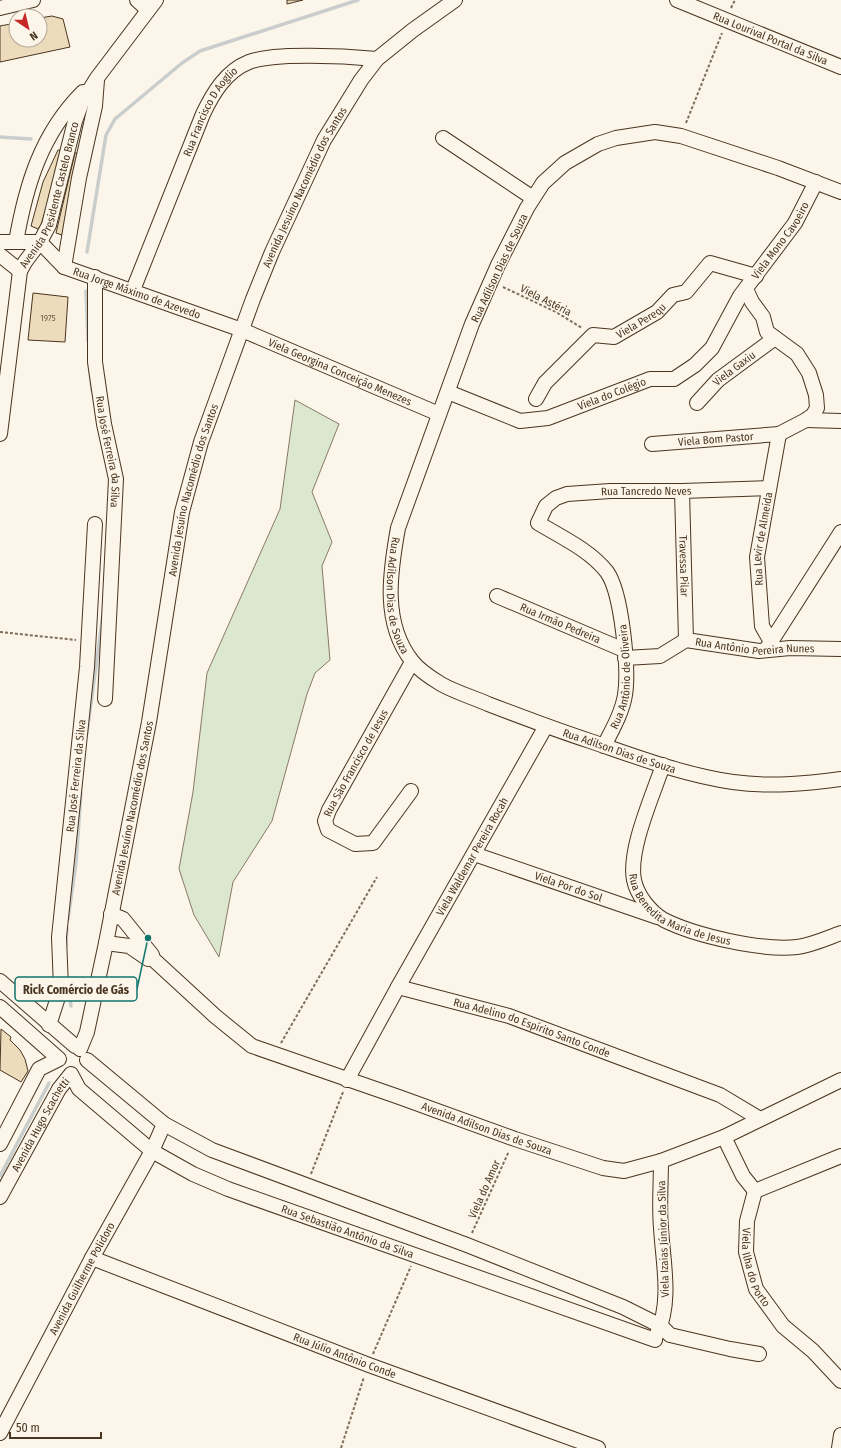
<svg xmlns="http://www.w3.org/2000/svg" width="841" height="1448" font-family="'Fira Sans Condensed',sans-serif">
<style>
.green{fill:#dce7d0;stroke:#887966}
.lines{fill:none;stroke-linecap:round;stroke-linejoin:round}
.stream{stroke:#c9cecd;stroke-width:3.5}
.building{fill:#ecdcbc;stroke:#4a3520}
.minor-casing{stroke:#4a3520;stroke-width:16}
.path{stroke:#7f6f5c;stroke-width:2;stroke-dasharray:3 2;stroke-linecap:butt}
.minor{stroke:#fbf6e9;stroke-width:14}
.labels{text-anchor:middle;stroke-width:3;stroke-linejoin:round;paint-order:stroke}
.number-label{font-size:9px;fill:#725f47}
.street-label{font-size:11px;fill:#4a3520;stroke:#fbf6e9}
.leader{fill:none;stroke:#0f766e;stroke-width:1.5}
.callout-dot{fill:#0f766e;stroke:#fbf6e9;stroke-width:1.5}
.callout{fill:#fbf6e9;stroke:#0f766e;stroke-width:1.5}
.callout-label{font-size:12px;text-anchor:middle;font-weight:bold;fill:#4a3520}
</style>
<rect width="100%" height="100%" fill="#fbf6e9"/>
<!-- green -->
<path class="green" d="M295 400 339 424 312 492 332 542 322 566 330 660 315 673 307 694 272 821 233 882 219 957 194 915 179 869 193 792 207 673 280 509Z"/>
<g class="lines">
<!-- stream -->
<path class="stream" d="M0 137 31 139
M87 252 106 135 115 119 182 63 200 51 358 0
M86 291 88 341
M90 371 92 390
M87 733 103 614
M68 919 76 863 81 792
M66 945 67 928
M67 981 71 1006
M0 1176 49 1083"/>
</g>
<!-- building -->
<path class="building" d="M287 0H303L287 4Z
M52 16 63 19 70 47 0 62V26L16 23V40H40V18Z
M58 150H64L41 225 38 229 31 226 43 182Z
M75 153H81L65 236 56 233Z
M33 293 68 297 65 342 28 340Z
M1 1029 11 1037 10 1040 20 1050 25 1059 28 1071 21 1082 0 1070Z"/>
<g class="lines">
<!-- minor casing -->
<g class="minor-casing">
<g id="minor">
<path d="M137 0 148 10"/>
<path id="s1" d="M677 0 841 67"/>
<path d="M0 8 33 0"/>
<path d="M443 138 533 198"/>
<path id="s2" d="M841 192 778 168 681 136 655 132 616 138 598 144 565 163 543 183 527 208 498 265 472 324 398 528C390 572 382 623 412 661 419 670 431 678 441 684 455 692 472 697 488 704 522 717 556 730 590 741 637 757 684 775 733 782 770 787 804 784 841 779"/>
<path id="s3" d="M0 242H40L64 267 242 330 439 414"/>
<path d="M16 242C26 185 41 134 83 92"/>
<path d="M0 255 20 271"/>
<path d="M64 267 79 178 95 106 97 80"/>
<path id="s4" d="M95 277V362L104 424 116 479 105 699"/>
<path id="s5" d="M133 290 203 114C213 93 226 71 249 62 262 57 275 57 288 56 318 55 347 56 377 59"/>
<path id="s6" d="M448 392 520 421 548 418 650 379H674L695 365 712 348 740 296 795 223 816 182"/>
<path id="s7" d="M536 399 545 383 593 335 614 337 657 312 673 295 686 292 710 263 756 276"/>
<path id="s8" d="M697 403 718 380 775 338"/>
<path d="M806 420 841 421"/>
<path id="s9" d="M0 434 20 271 25 262 40 242 49 225 75 121 82 102 97 78 156 0"/>
<path id="s10" d="M652 444 779 434 806 420 813 415 817 408 816 395 809 373 797 354 767 332 763 317 752 302 746 289"/>
<path id="s11" d="M682 491 686 640"/>
<path id="s12" d="M497 596 624 650"/>
<path id="s13" d="M771 642 762 626 757 557 779 434"/>
<path d="M767 648 841 532"/>
<path id="s14" d="M625 658 660 656 686 640 759 651 790 648 841 649"/>
<path id="s15" d="M604 746C612 730 622 713 625 695 629 670 622 593 607 572 590 550 561 537 538 523L546 506 556 498 567 494 610 491H682L769 488"/>
<path id="s16" d="M663 765C653 795 628 850 634 880 637 895 650 912 664 920 696 936 763 951 797 947 812 945 827 938 841 933"/>
<path id="s17" d="M411 791 373 843 355 844 328 830 325 821 329 810 412 662"/>
<path id="s18" d="M474 854 657 917"/>
<path id="s19" d="M111 914 123 919 152 955 153 959 215 1016 252 1046 399 1097 515 1139 603 1168 624 1171 661 1161 724 1137 841 1080"/>
<path d="M106 943 129 946 148 959"/>
<path d="M0 981 75 1046"/>
<path id="s20" d="M398 987 546 726"/>
<path d="M0 1007 59 1059 39 1069 0 1144"/>
<path id="s21" d="M49 1025 61 988 59 937 87 667 95 524"/>
<path id="s22" d="M80 1049 87 1032 106 943 149 722 182 512 201 442 253 299 272 252 324 140 361 80 377 59 413 30 455 0"/>
<path d="M87 1060 164 1124 212 1150 467 1245 623 1307 661 1326 670 1335 730 1349 759 1354"/>
<path id="s23" d="M347 1080 398 987 509 1016 720 1095 760 1119"/>
<path d="M724 1137 743 1176 755 1191"/>
<path id="s24" d="M841 1156 755 1191 747 1221 746 1252 756 1289 783 1326 813 1351 841 1381"/>
<path id="s25" d="M0 1197 59 1089 71 1074 79 1089 152 1151 193 1174 228 1189 655 1340"/>
<path id="s26" d="M92 1258 369 1365 598 1448"/>
<path d="M657 1334C672 1301 663 1263 661 1228 659 1206 661 1183 661 1161"/>
<path id="s27" d="M0 1433 92 1258 152 1151 164 1124"/>
<path d="M839 1448 841 1435"/>
</g>
</g>
<!-- path -->
<path class="path" d="M731 8 735 0
M686 123 722 33
M503 287 556 312 582 328
M0 632 76 640
M281 1043 377 877
M311 1174 343 1092
M472 1233 509 1151
M373 1354 411 1266
M341 1448 364 1377"/>
<!-- minor -->
<use href="#minor" class="minor"/>
</g>
<g class="labels">
<!-- number labels -->
<g class="number-label">
<text x="48" y="321">1975</text>
</g>
<!-- street labels -->
<g class="street-label">
<text dy="4" stroke="none"><textPath href="#s1" startOffset="101">Rua Lourival Portal da Silva</textPath></text>
<text dy="4" stroke="none"><textPath href="#s5" startOffset="195">Rua Francisco D Aoglio</textPath></text>
<text dy="4" stroke="none"><textPath href="#s22" startOffset="895">Avenida Jesuíno Nacomédio dos Santos</textPath></text>
<text dy="4" stroke="none"><textPath href="#s9" startOffset="247">Avenida Presidente Castelo Branco</textPath></text>
<text dy="4" stroke="none"><textPath href="#s6" startOffset="416">Viela Mono Cavoeiro</textPath></text>
<text transform="translate(499 268) rotate(-65)" y="4">Rua Adílson Dias de Souza</text>
<text dy="4" stroke="none"><textPath href="#s3" startOffset="152">Rua Jorge Máximo de Azevedo</textPath></text>
<text transform="translate(546 300) rotate(27)" y="4">Viela Astéria</text>
<text dy="4" stroke="none"><textPath href="#s7" startOffset="139">Viela Perequ</textPath></text>
<text dy="4" stroke="none"><textPath href="#s8" startOffset="51">Viela Gaxiu</textPath></text>
<text dy="4" stroke="none"><textPath href="#s3" startOffset="370">Viela Georgina Conceição Menezes</textPath></text>
<text dy="4" stroke="none"><textPath href="#s6" startOffset="174">Viela do Colégio</textPath></text>
<text dy="4" stroke="none"><textPath href="#s10" startOffset="64">Viela Bom Pastor</textPath></text>
<text dy="4" stroke="none"><textPath href="#s4" startOffset="176">Rua José Ferreira da Silva</textPath></text>
<text dy="4" stroke="none"><textPath href="#s22" startOffset="571">Avenida Jesuíno Nacomédio dos Santos</textPath></text>
<text dy="4" stroke="none"><textPath href="#s15" startOffset="389">Rua Tancredo Neves</textPath></text>
<text dy="4" stroke="none"><textPath href="#s13" startOffset="106">Rua Levir de Almeida</textPath></text>
<text dy="4" stroke="none"><textPath href="#s11" startOffset="75">Travessa Pilar</textPath></text>
<text dy="4" stroke="none"><textPath href="#s2" startOffset="766">Rua Adílson Dias de Souza</textPath></text>
<text dy="4" stroke="none"><textPath href="#s12" startOffset="69">Rua Irmão Pedreira</textPath></text>
<text dy="4" stroke="none"><textPath href="#s14" startOffset="135">Rua Antônio Pereira Nunes</textPath></text>
<text dy="4" stroke="none"><textPath href="#s15" startOffset="73">Rua Antônio de Oliveira</textPath></text>
<text dy="4" stroke="none"><textPath href="#s2" startOffset="1063">Rua Adilson Dias de Souza</textPath></text>
<text dy="4" stroke="none"><textPath href="#s17" startOffset="188">Rua São Francisco de Jesus</textPath></text>
<text dy="4" stroke="none"><textPath href="#s21" startOffset="252">Rua José Ferreira da Silva</textPath></text>
<text dy="4" stroke="none"><textPath href="#s22" startOffset="247">Avenida Jesuíno Nacomédio dos Santos</textPath></text>
<text dy="4" stroke="none"><textPath href="#s20" startOffset="150">Viela Waldemar Pereira Rocah</textPath></text>
<text dy="4" stroke="none"><textPath href="#s18" startOffset="100">Viela Por do Sol</textPath></text>
<text dy="4" stroke="none"><textPath href="#s16" startOffset="177">Rua Benedita Maria de Jesus</textPath></text>
<text dy="4" stroke="none"><textPath href="#s23" startOffset="246">Rua Adelino do Espírito Santo Conde</textPath></text>
<text dy="4" stroke="none"><textPath href="#s25" startOffset="83">Avenida Hugo Scachetti</textPath></text>
<text dy="4" stroke="none"><textPath href="#s19" startOffset="444">Avenida Adilson Dias de Souza</textPath></text>
<text transform="translate(484 1189) rotate(-66)" y="4">Viela do Amor</text>
<text dy="4" stroke="none"><textPath href="#s25" startOffset="467">Rua Sebastião Antônio da Silva</textPath></text>
<text transform="translate(663 1239) rotate(-92)" y="4">Viela Izaias Júnior da Silva</text>
<text dy="4" stroke="none"><textPath href="#s24" startOffset="172">Viela Ilha do Porto</textPath></text>
<text dy="4" stroke="none"><textPath href="#s27" startOffset="175">Avenida Guilherme Polidoro</textPath></text>
<text dy="4" stroke="none"><textPath href="#s26" startOffset="271">Rua Júlio Antônio Conde</textPath></text>
</g>
</g>
<!-- callouts -->
<path class="leader" d="M148 938L137 989"/>
<circle class="callout-dot" cx="148" cy="938" r="4"/>
<rect class="callout" x="15" y="977" width="122" height="24" rx="4"/>
<g class="callout-label">
<text x="76" y="994">Rick Comércio de Gás</text>
</g>
<!-- north arrow -->
<g transform="translate(28 28) rotate(145)"><circle r="19" fill="#fbf6e9" stroke="#b4a999"/>
<path d="M0-3L7 15L0 10L-7 15Z" fill="#c62828"/>
<text y="-6" font-size="11" font-weight="bold" text-anchor="middle" fill="#4a3520">N</text>
</g>
<!-- scale -->
<path d="M10 1432v6h91v-6" fill="none" stroke="#4a3520" stroke-width="2"/>
<text x="16" y="1432" font-size="12" fill="#4a3520" stroke="#fbf6e9" stroke-width="3" paint-order="stroke">50 m</text>
</svg>
